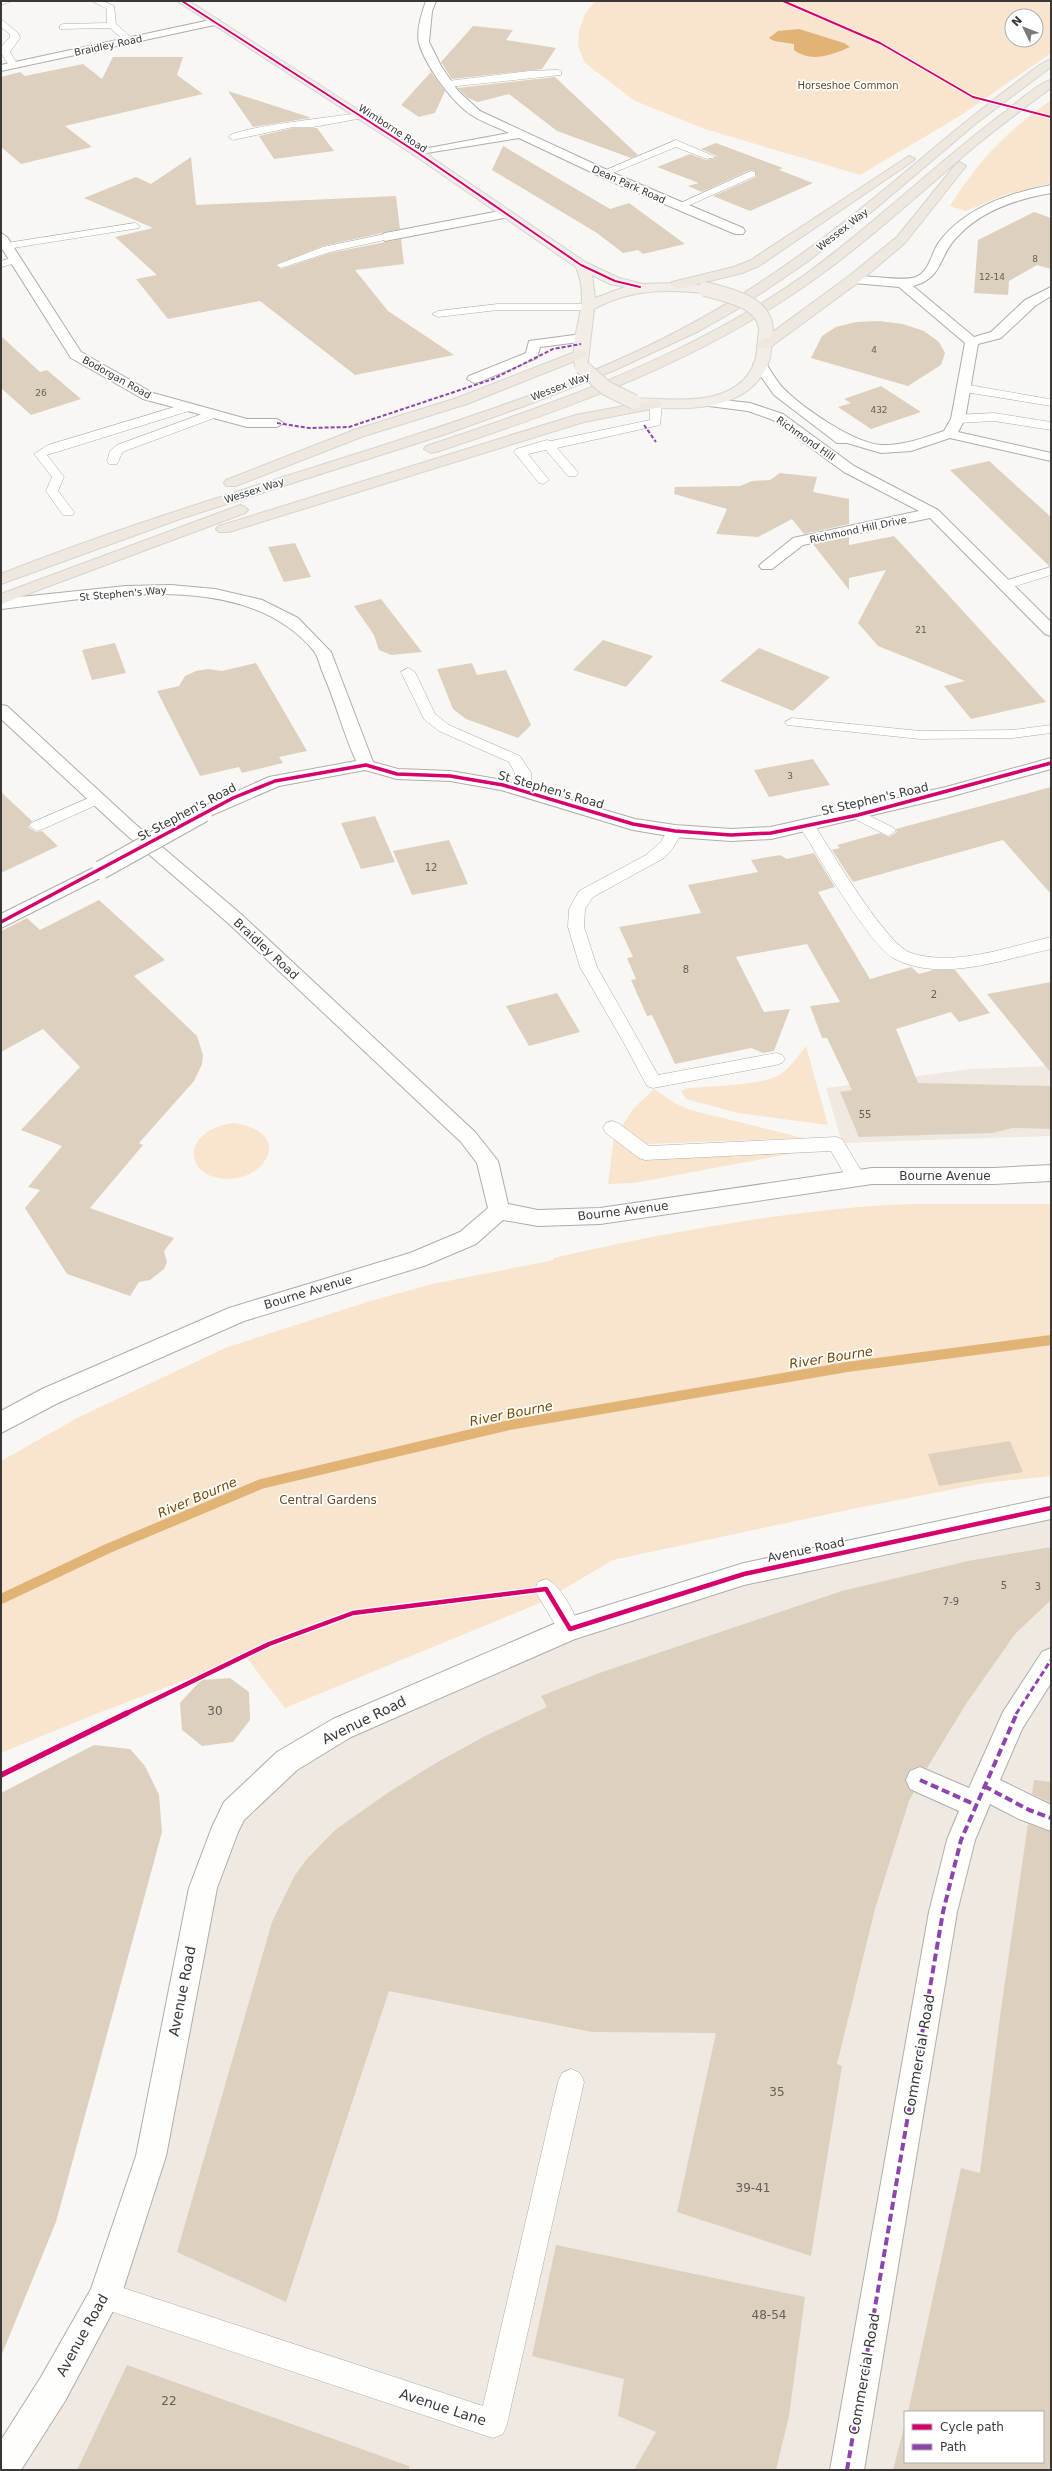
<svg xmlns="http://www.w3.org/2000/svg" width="1052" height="2471" font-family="'DejaVu Sans',sans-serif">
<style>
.built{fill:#efe9e1;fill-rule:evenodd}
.green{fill:#f9e5ce;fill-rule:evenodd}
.water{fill:#e1b475}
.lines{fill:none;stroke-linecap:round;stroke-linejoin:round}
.stream{stroke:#e1b475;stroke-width:10}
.building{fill:#ded0bf}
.service-casing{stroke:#afadab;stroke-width:1}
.pedestrian-casing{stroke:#afadab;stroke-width:2}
.minor-casing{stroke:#afadab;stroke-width:2}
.tertiary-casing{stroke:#afadab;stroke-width:2}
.primary-casing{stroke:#d5d4d3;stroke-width:2}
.trunk-casing{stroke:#d5d4d3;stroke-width:2}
.service{fill:#fefefd;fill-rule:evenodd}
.pedestrian{fill:#fefefd;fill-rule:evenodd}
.minor{fill:#fefefd;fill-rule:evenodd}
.tertiary{fill:#fefefd;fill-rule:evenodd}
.primary{fill:#f2ede6;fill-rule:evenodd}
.trunk{fill:#eee8df;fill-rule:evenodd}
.minor-bridge-casing{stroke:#afadab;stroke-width:20;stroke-linecap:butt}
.primary-bridge-casing{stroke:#d5d4d3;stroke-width:16;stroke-linecap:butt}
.minor-bridge{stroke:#fefefd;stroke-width:18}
.primary-bridge{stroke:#f2ede6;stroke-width:14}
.quiet-far2{stroke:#8e44ad;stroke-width:2;stroke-dasharray:4 2;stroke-linecap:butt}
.quiet-far1{stroke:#8e44ad;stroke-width:3;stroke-dasharray:6 3;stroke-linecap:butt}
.quiet{stroke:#8e44ad;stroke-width:4;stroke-dasharray:8 4;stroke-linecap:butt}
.cycleway-far3-casing{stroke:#fff;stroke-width:3.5}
.cycleway-far2-casing{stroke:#fff;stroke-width:5.5}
.cycleway-far1-casing{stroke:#fff;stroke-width:7}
.cycleway-casing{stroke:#fff;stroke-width:8}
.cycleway-far3{stroke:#d6006c;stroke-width:2}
.cycleway-far2{stroke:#d6006c;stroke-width:3.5}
.cycleway-far1{stroke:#d6006c;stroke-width:4.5}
.cycleway{stroke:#d6006c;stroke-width:5.5}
.labels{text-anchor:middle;stroke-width:3.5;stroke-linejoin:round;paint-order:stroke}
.far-number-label{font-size:9px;fill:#635e58}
.far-street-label{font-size:10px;fill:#3a3836;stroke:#fff}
.far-park-label{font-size:10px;fill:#654a26;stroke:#fff}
.number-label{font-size:10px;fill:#635e58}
.street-label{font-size:12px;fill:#3a3836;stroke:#fff}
.park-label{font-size:12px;fill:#654a26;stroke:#fff}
.near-number-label{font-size:12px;fill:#635e58}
.water-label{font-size:13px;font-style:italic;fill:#754b04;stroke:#fff}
.near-street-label{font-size:14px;fill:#3a3836;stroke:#fff}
</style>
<rect width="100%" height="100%" fill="#f9f7f4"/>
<!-- built -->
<path class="built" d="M1051 1066V1136L842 1143 826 1088 971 1069Z
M1051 1508V2470H1L105 2296 226 1827 287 1761 570 1629ZM905 2412H1043V2462H905Z"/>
<!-- green -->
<path class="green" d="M595 1H1043L1051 4V53L960 116 860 175 705 129 635 101 585 63 578 46 579 31 585 14ZM1012 16H1036V40H1012Z
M1051 100V183L1004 195 966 211 950 206C982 157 1004 134 1051 100Z
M806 1046 828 1125 738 1113 686 1099 681 1091 688 1088C710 1086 761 1086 779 1075 790 1068 798 1056 806 1046Z
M654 1089 675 1103 690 1110 803 1138 647 1144 622 1126 633 1109Z
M233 1123C253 1125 281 1138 264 1162 259 1169 250 1175 242 1177 189 1190 171 1133 233 1123Z
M614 1136 643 1158 810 1150 634 1183 608 1184Z
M974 1204H1051V1476L985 1483 857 1508 613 1560 540 1603 285 1708 246 1657 88 1717 1 1753V1461L77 1418 225 1348 367 1302 432 1284 554 1260 553 1258C654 1235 756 1216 859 1207 897 1203 936 1204 974 1204Z"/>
<!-- water -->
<path class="water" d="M799 29 844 43 850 47C832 55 811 63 794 50V44L774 41 769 38 778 31Z"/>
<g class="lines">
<!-- stream -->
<path class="stream" d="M1 1599 109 1548 261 1484 509 1425 847 1367 1051 1340"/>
</g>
<!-- building -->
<path class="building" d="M473 26 513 30 506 40 556 48 542 69 452 79 441 62Z
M113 57H183L177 75 203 94 65 126 92 147 21 164 1 147V77L20 72 25 76 83 64 102 79Z
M431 72 445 91 435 113 419 117 401 105Z
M555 77 638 155 631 158 557 131 509 94 478 102 468 98 457 88Z
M228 91 309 117 310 118 253 127Z
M293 128H317L334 151 274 159 259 136Z
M716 143 783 168 779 170 813 183 750 211 713 196 756 177 755 171 750 170 702 192 688 186 699 183 657 167 690 154 706 160 716 158 717 156 701 149Z
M503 146 610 209 629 203 685 244 643 254 638 250 623 253 597 233 492 170Z
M191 157 196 205 396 196 400 229 323 246 275 265 281 269 330 253 401 239 404 264 355 270 388 311 454 355 355 375 260 301 168 319 136 279 157 275 115 237 153 228 84 198 136 177 151 184Z
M1034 212 1051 218V269L1037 265 1009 281 1008 295 974 293 978 240Z
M879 321 903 324 924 331 939 342 945 353 941 365 908 386 811 358 822 336 836 327 856 322Z
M1 336 40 372 47 370 81 399 31 415 1 388Z
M881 386 921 412 871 429 838 407 851 403 844 399Z
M989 461 1051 517V566H1049L950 470Z
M780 473 817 477 813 492 849 499V524L804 534 792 519 758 537 716 534 727 509 674 494 675 487 740 486 752 481 770 480Z
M894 536 920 564 1046 702 971 719 944 686 965 681 878 646 858 623 886 570 849 578V590L813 544 849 537V545Z
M295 543 311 577 284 582 268 547Z
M381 599 422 652 391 655 379 650 374 635 354 606Z
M603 640 653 656 626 687 573 670Z
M115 643 126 673 92 680 82 650Z
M759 648 830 677 793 711 720 681Z
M256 663 307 751 279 757 283 763 242 773 239 767 200 776 157 691 179 686 185 676 196 671 208 669 222 671Z
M472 663 477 675 506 670 531 725 518 738 466 719 453 709 437 669Z
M813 759 830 785 769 797 754 770Z
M1051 787V894L1003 840 853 882 832 850 840 848 837 845 880 833 889 837 897 832 896 829Z
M1 792 32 821 28 827 36 832 42 831 58 846 1 873Z
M375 816 395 862 361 869 341 823Z
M449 840 468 884 412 895 393 851Z
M814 853 835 887 818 892 870 979 911 967 919 974 933 970H955L990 1013 959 1022 951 1012 896 1029 918 1083 1051 1086V1129L1013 1128 992 1133 859 1137 840 1092 852 1090 827 1038H822L810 1006 840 1002 807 944 736 957 764 1012 790 1009 774 1051 763 1053 751 1048 675 1064 652 1015 647 1016 631 980 636 979 627 958 633 957 619 927 701 913 688 885 758 872 751 860 780 855 787 859Z
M99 900 165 960 134 976 197 1036 203 1055 202 1064 194 1081 139 1143 143 1145 90 1208 174 1238 164 1251 167 1262 164 1269 150 1280 139 1282 130 1296 67 1274 25 1208 40 1190 28 1187 62 1146 21 1130 80 1067 43 1029 1 1052V931L27 918 40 930Z
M1051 982V1073L987 994Z
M557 993 580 1032 529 1046 506 1006Z
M1010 1441 1023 1472 939 1486 928 1454Z
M1051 1547V1600L1015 1634 966 1704 927 1768 919 1766 909 1770 905 1779 909 1790 914 1792 909 1801 875 1909 837 2064 842 2066 811 2256 677 2212 716 2033 592 2032 389 1991 286 2302 177 2252 272 1922 295 1875 307 1859 335 1830 389 1792 436 1763 485 1736 547 1707 541 1696 602 1672 842 1591 968 1561Z
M230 1678 249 1692 250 1720 233 1742 202 1746 182 1730 180 1703 201 1680Z
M94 1745 130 1749 145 1766 159 1795 162 1832 56 2222 2 2354 1 1793Z
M1034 1780 1051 1782V1803L1032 1794Z
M1028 1824 1051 1832V2470H893L905 2423V2462H1043V2412H908L961 2168 980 2173 1001 2009Z
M556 2245 805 2297 789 2416 776 2470H634L656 2432 618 2416 624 2379 532 2356Z
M127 2365 409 2466V2470H77Z"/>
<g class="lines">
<!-- service casing -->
<g class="service-casing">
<path id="service" d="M1 1H12L1 5Z
M92 1H103L114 6 116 24 132 38V42H126L110 28 60 29V25L63 24 107 23V9Z
M1 19 18 33 20 38 10 52 18 65 16 67H10L1 53 2 46 10 37V34L1 27Z
M558 70 561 71V75L448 87 443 84 448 81 529 71Z
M360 113 363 114V118L313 127H293L233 140 228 137C236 127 340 116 360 113Z
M676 140 716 157 707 159 676 147 608 175 604 176 599 173Z
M751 171 755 172V176L683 208 679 209 674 206Z
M135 223 140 226 139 228 7 249 2 246 7 243Z
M385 234 389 235V239L330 252 281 268 276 265 323 247Z
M16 257 20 258V262L1 267V261Z
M498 304H589L595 307 589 310H498L438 317 432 314 438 311Z
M963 384 1049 399 1051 400V406L959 391 957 388 959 385Z
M656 400 662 404 660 425 557 448 576 470 578 473 576 476H568L546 450 528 454 549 480 543 484 539 483 514 452 516 449 547 440 551 441 650 420V404Z
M188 403 194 407 192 410 47 455 64 477 58 491 74 512 73 515H63L46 491 52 477 34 454 48 445Z
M213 410 217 411 219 414 217 417 125 451 122 453 117 464H109L107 461 110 451 117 445Z
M994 413 1051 422V430L994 421 958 423 952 419 958 415Z
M1051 567V575L1006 589 999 585 1001 582Z
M408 668 415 672 435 714 449 725 520 756 531 773V791L528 794H518L515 791V773L509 762 439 731 424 719 401 672Z
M792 718 920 731 1013 730 1051 725V733L1013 738 920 739 787 725 785 722Z
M98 794 106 799 103 802 43 829 37 831 29 826 31 823Z
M858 810 894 828 896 831 888 836 853 818 850 815Z
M806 819 812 821C829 847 885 944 911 953 955 967 1008 947 1051 937V949C1004 959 942 983 895 959 869 946 817 853 798 824Z
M675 826 683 831 673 848 664 858 593 897 585 909 584 927 597 967 658 1075 776 1053 782 1055 785 1059 782 1063 776 1065 653 1088 647 1086 624 1043 580 967 568 927 569 909 579 891 646 855 660 843 669 828Z
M612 1121 618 1123 649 1146 836 1137 842 1139 866 1179 864 1184 857 1186 850 1184 831 1151 645 1160 639 1158 606 1133 603 1128 606 1123Z
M546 1579C562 1585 574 1614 581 1629L578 1636 570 1639 562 1636 538 1596 535 1589 538 1582Z
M571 2069 580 2073 584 2082 507 2424 503 2434 493 2438 95 2306 91 2296 95 2286 105 2282 483 2406 558 2082 562 2073Z"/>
</g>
<!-- pedestrian casing -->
<g class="pedestrian-casing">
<path id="pedestrian" d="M1051 1648V1683L1022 1729 1000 1780 1051 1805V1831L1019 1819 990 1804 975 1840 957 1912 864 2470H830L929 1912 947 1840 959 1811 910 1789 906 1780 910 1771 920 1767 969 1788 1003 1712 1042 1652Z"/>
</g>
<!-- minor casing -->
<g class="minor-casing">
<path id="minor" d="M426 1H436L432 11 429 42 441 66 458 91 480 111 618 175 743 228 745 231 743 234H735L610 181 519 138 414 155 412 153 418 150 509 133C497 127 484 123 473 116 453 104 425 65 419 43 416 31 422 12 426 1Z
M1051 185V193C1017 199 982 210 958 236 938 255 944 278 913 286L974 337 991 332 1025 300 1051 287V296L1035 306 1001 338 978 344 965 419 958 432 1051 453V461L950 438 911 451 881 453 847 443H837L774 395 753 365 755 362H765C771 371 777 382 784 389 804 409 854 443 881 445 903 446 923 438 944 431L951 419 965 343 899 287 854 283 848 279C853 271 902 283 916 277 930 271 931 253 939 242 966 207 1009 193 1051 185Z
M505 210 509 211 511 214 509 217 385 241 379 237 385 233Z
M1 233 7 237 81 352 153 393 247 419H277L284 423 277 427H247L143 399 71 358 1 247Z
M582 334 589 338 587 341 540 347 537 358 479 382 474 383 467 379 469 376 526 353 529 341Z
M706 398 750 403 783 414 854 466 938 510 1051 622V636L1045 634 930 518 803 545 772 569H762L759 566 762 563 793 538 919 511 844 472 773 420 748 411 701 405 699 402Z
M171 585 215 589 262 600 298 618 331 652 373 762 398 769 450 771 503 780 635 819 675 825 731 829 771 827 946 787 1051 758V769L949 797 771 839 731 841 675 837 633 830 501 790 450 781 397 779 365 770 279 786 203 819 197 817 194 813 197 809 269 777 356 761C343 732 335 700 322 671 320 665 318 657 314 651 244 566 96 598 1 609V599L126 586Z
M101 864 108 866 110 870 108 874 1 928V914Z"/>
</g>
<!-- tertiary casing -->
<g class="tertiary-casing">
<path id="tertiary" d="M215 19 219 20V24L1 71V65Z
M1 705 7 706 134 823 242 915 475 1132 498 1161 508 1204 538 1210 600 1208 872 1168H994L1051 1165V1181L994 1184H872L600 1224 538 1226 503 1220 476 1244 424 1266 244 1321 58 1403 1 1433V1411L42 1389 229 1308 410 1253 460 1232 488 1208 477 1163 461 1142 228 923 122 831 1 719Z
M1051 1497V1519L744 1585 575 1639 351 1737 297 1770 244 1820 238 1832 217 1888 166 2156 121 2296 65 2401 21 2470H1V2440L41 2377 91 2289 136 2156 189 1888 212 1827 224 1802 277 1752 333 1719 570 1617 744 1563Z"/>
</g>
<!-- primary casing -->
<g class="primary-casing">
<path id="primary" d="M177 1H189L422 151 585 262 619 278 643 284 675 283 710 286 711 289 705 293C665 289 630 289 594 309L587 370H577C567 355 582 315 582 297 582 286 580 277 576 267L414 155ZM592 275 610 284 625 287 595 298Z
M766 327 773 331C771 342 772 354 768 364 747 415 679 410 634 406L627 402C636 389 730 421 754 364 758 354 757 342 759 331Z"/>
</g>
<!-- trunk casing -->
<g class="trunk-casing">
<path id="trunk" d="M1051 59V67L974 125 875 209 807 262 736 310 699 331 615 370 530 404 443 435 180 519 1 584V574C125 525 252 487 378 447 485 412 595 377 693 323 774 279 845 223 915 164 948 136 982 108 1017 82 1028 74 1039 64 1051 59Z
M1051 80V88C1027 106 1002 124 979 143 916 196 856 253 787 298 680 369 557 412 436 452L431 453 424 449 426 446C557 403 690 356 803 276 874 225 936 163 1006 111 1017 103 1038 83 1051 80Z
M909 156 915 159 913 161 759 266 742 273 677 289 671 285 672 282 734 267 751 260Z
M960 162 966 166 905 243 859 282 769 348H759L757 345 759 342 849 276 897 237 956 164Z
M580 350 585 351 587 354 585 357 467 404 364 436 236 486H226L224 483 226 480 354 430 457 398Z
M656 400 663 404 661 407 584 422 229 532H219L216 529 219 526 576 415Z
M240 505 245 507 248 510 245 513 1 604V594Z"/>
</g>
<!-- service -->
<use href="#service" class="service"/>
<!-- pedestrian -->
<use href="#pedestrian" class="pedestrian"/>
<!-- minor -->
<use href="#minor" class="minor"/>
<!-- tertiary -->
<use href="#tertiary" class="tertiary"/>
<!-- primary -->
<use href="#primary" class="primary"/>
<!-- trunk -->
<use href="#trunk" class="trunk"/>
<!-- minor-bridge casing -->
<g class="minor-bridge-casing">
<path id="minor-bridge" d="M101 870 203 813"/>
</g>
<!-- primary-bridge casing -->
<g class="primary-bridge-casing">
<path id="primary-bridge" d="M705 289C728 295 766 302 766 331
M582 367 606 388 634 402"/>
</g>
<!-- minor-bridge -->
<use href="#minor-bridge" class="minor-bridge"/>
<!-- primary-bridge -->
<use href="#primary-bridge" class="primary-bridge"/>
<!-- quiet-far2 -->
<path class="quiet-far2" d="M277 423 309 428 349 427 493 379 553 349 581 344
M644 425 656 442"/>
<!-- quiet-far1 -->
<path class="quiet-far1" d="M1016 1714 1051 1660"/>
<!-- quiet -->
<path class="quiet" d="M920 1780 976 1805
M984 1786 1029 1810 1051 1818
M847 2470 943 1912 961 1840 1017 1713"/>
<!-- cycleway-far3 casing -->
<g class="cycleway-far3-casing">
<path id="cycleway-far3" d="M182 1 418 153 581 265 615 281 640 287
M783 1 880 43 973 97 1051 117"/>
</g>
<!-- cycleway-far2 casing -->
<g class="cycleway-far2-casing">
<path id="cycleway-far2" d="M1 922 233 798 275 781 366 765 397 774 450 776 503 785 633 824 675 831 731 835 771 833 858 815 1051 763"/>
</g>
<!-- cycleway-far1 casing -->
<g class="cycleway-far1-casing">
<path id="cycleway-far1" d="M125 1714 269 1644 353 1613 546 1589 570 1629 744 1574 1051 1508"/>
</g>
<!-- cycleway casing -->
<g class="cycleway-casing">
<path id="cycleway" d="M1 1775 127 1713"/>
</g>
<!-- cycleway-far3 -->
<use href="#cycleway-far3" class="cycleway-far3"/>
<!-- cycleway-far2 -->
<use href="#cycleway-far2" class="cycleway-far2"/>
<!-- cycleway-far1 -->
<use href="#cycleway-far1" class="cycleway-far1"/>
<!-- cycleway -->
<use href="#cycleway" class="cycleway"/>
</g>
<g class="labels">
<!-- far-number labels -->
<g class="far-number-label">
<text x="1035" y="262">8</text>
<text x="992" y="280">12-14</text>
<text x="874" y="353">4</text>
<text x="41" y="396">26</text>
<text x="879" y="413">432</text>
<text x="921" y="633">21</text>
<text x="790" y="779">3</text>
</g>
<!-- far-street labels -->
<g class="far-street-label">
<text transform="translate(108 45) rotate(-12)" y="4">Braidley Road</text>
<text transform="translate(393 128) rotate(33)" y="4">Wimborne Road</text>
<text transform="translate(629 184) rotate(24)" y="4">Dean Park Road</text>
<text transform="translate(842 229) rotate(-38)" y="4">Wessex Way</text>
<text transform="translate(117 377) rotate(29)" y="4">Bodorgan Road</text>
<text transform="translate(560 386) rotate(-21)" y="4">Wessex Way</text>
<text transform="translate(806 438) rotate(35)" y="4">Richmond Hill</text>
<text transform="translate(254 490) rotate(-18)" y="4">Wessex Way</text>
<text transform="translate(858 529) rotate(-12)" y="4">Richmond Hill Drive</text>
<text transform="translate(123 593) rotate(-5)" y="4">St Stephen's Way</text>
</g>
<!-- far-park labels -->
<g class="far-park-label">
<text x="848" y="89">Horseshoe Common</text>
</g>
<!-- number labels -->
<g class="number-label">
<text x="431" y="871">12</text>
<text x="686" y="973">8</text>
<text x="934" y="998">2</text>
<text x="865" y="1118">55</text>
<text x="1004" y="1589">5</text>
<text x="1038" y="1590">3</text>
<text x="951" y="1605">7-9</text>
</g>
<!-- street labels -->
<g class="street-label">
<text transform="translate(551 790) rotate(16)" y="4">St Stephen's Road</text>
<text transform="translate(875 799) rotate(-13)" y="4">St Stephen's Road</text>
<text transform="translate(187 812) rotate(-28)" y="4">St Stephen's Road</text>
<text transform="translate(266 949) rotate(43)" y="4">Braidley Road</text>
<text x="945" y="1180">Bourne Avenue</text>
<text transform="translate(623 1211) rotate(-7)" y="4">Bourne Avenue</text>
<text transform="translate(308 1292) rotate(-17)" y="4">Bourne Avenue</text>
<text transform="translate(806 1550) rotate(-12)" y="4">Avenue Road</text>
</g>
<!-- park labels -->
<g class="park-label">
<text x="328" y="1504">Central Gardens</text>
</g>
<!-- near-number labels -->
<g class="near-number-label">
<text x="215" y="1715">30</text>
<text x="777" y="2096">35</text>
<text x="753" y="2192">39-41</text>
<text x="769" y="2319">48-54</text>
<text x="169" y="2405">22</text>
</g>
<!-- water labels -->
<g class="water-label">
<text transform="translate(831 1357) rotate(-9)" y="5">River Bourne</text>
<text transform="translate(511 1413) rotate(-11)" y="5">River Bourne</text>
<text transform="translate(197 1497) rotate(-23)" y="5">River Bourne</text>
</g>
<!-- near-street labels -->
<g class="near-street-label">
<text transform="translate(364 1720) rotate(-26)" y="5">Avenue Road</text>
<text transform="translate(182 1991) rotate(-79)" y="5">Avenue Road</text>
<text transform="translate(919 2055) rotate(-80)" y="5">Commercial Road</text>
<text transform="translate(82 2335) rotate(-61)" y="5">Avenue Road</text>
<text transform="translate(864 2374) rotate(-80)" y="5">Commercial Road</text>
<text transform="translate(443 2407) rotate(18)" y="5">Avenue Lane</text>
</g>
</g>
<!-- border -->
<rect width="1052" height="2471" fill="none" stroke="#3a3836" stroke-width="4"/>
<!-- legend -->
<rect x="904" y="2411" width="140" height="52" fill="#ffffff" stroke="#b0afaf"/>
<rect x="912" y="2424" width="20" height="6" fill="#d6006c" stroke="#b0afaf"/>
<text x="940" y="2431" font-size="12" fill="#3a3836">Cycle path</text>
<rect x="912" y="2444" width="20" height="6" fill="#8e44ad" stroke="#b0afaf"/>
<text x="940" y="2451" font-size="12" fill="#3a3836">Path</text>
<!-- north arrow -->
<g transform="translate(1024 28) rotate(313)"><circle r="19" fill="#ffffff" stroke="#b0afaf"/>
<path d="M0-3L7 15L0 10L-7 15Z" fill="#7d7b78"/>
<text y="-6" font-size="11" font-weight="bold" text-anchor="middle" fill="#3a3836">N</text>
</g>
</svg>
